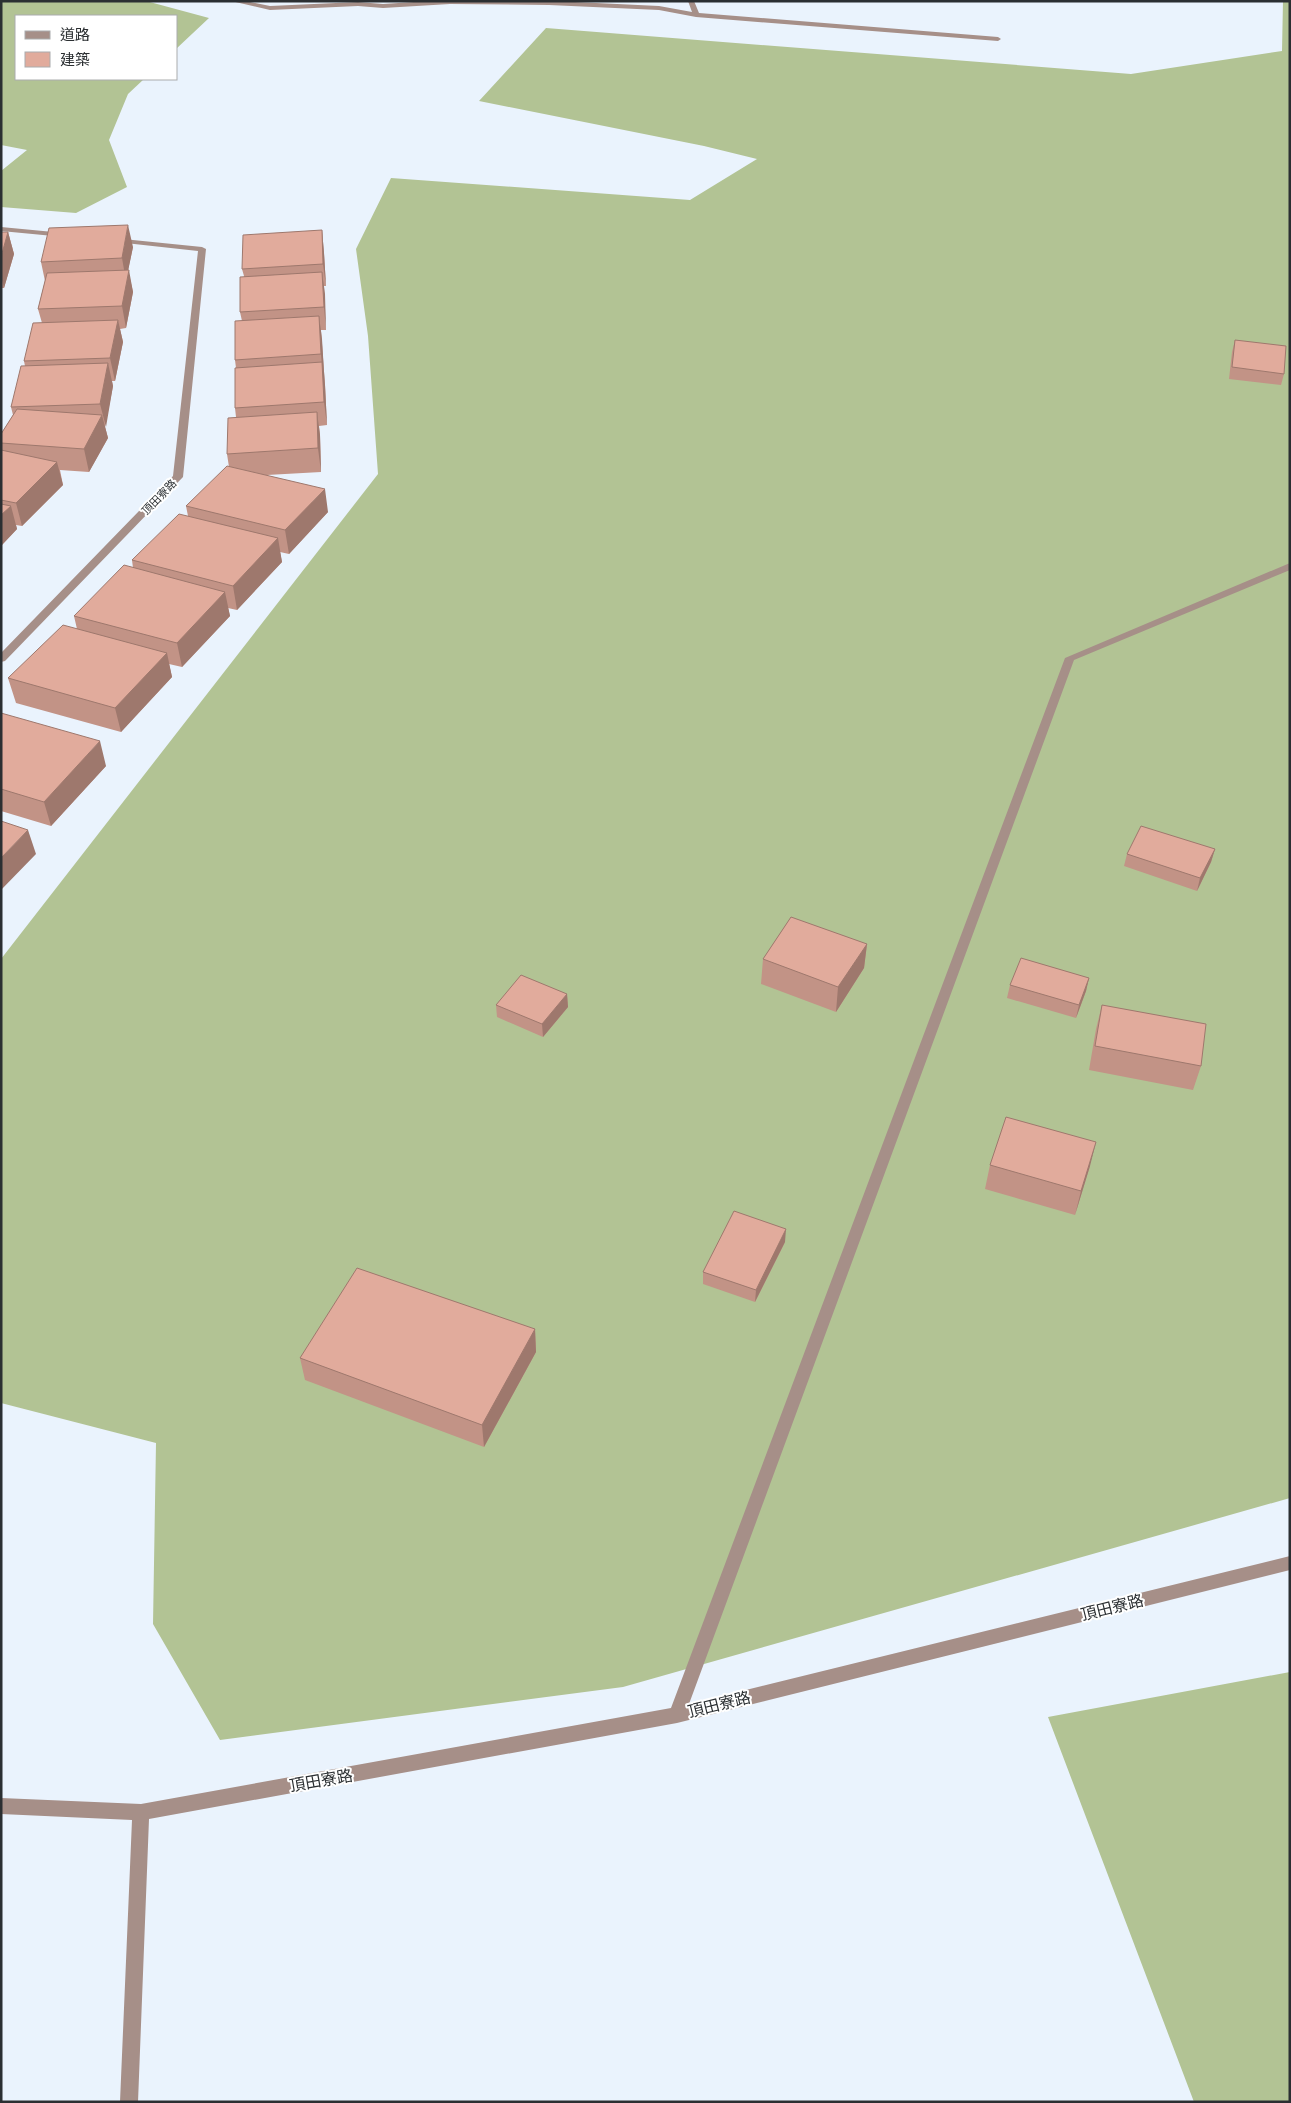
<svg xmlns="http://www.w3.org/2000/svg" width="1291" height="2103" font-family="Montserrat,'Noto Sans TC',sans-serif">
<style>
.forest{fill:#b2c394}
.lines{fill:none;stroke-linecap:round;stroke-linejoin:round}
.minor{fill:#a68f88;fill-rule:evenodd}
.wall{fill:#c29386}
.shaded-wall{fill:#9e786d}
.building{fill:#e1ab9c;stroke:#9e786d}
.labels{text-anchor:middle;stroke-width:4;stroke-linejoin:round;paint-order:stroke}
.far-street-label{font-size:11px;fill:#2b2f32;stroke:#fff}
.near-street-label{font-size:16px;fill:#2b2f32;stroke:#fff}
</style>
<rect width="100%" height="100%" fill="#eaf3fd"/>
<!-- forest -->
<path class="forest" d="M1 1H146L209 18 176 49V16H16V79H144L128 94 109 140 127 187 76 213 1 207V171L27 150 1 145Z
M1283 1H1290V1498L623 1687 220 1740 153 1624 156 1443 1 1403V959L378 474 368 336 356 249 391 178 690 200 757 159 704 146 479 101 546 28 1131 74 1282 51Z
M1290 1672V2102H1194L1048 1717Z"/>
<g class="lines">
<!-- minor -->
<path class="minor" d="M231 1H245L270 6 358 2 383 4 429 1H554L659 6 692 12 688 1H694L699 13 998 37 1001 39 998 41 696 17 659 10 549 5 450 4 383 8 358 6 270 10Z
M1 227 64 233 68 235 64 237 1 231Z
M113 238 202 247 206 249 183 477 5 661 1 662V653L173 476 198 251 116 242H113Z
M1290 563V570L1074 660 689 1704 1290 1556V1570L677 1723 149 1819 138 2102H120L132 1820 1 1814V1798L141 1804 671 1708 1065 658Z"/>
</g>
<!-- wall -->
<path class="wall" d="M322 230 324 253 326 286H324L326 330H321L325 385 327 425 319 426 320 435 321 472 267 475 328 512 289 554 280 552 282 562 237 610 228 608 230 616 182 667 169 664 172 677 121 732 16 703 8 678 77 629 74 616 133 568 132 560 188 516 186 506 229 467 227 454 236 417 235 408 236 368 235 360 242 321 240 312 244 276 242 269Z
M1 232H8L14 254 4 288H1Z
M133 247 128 270 133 292 126 328 120 329 123 342 115 381H112L113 386 105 427 108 438 89 472 60 470 63 485 22 526 16 525 17 529 1 546V434L13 415 11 407 25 366 24 361 42 323 38 309 45 281 41 262Z
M1235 340 1284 374 1281 385 1229 379 1232 352Z
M1 713 106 766 51 826 1 811Z
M1215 849 1211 862 1197 891 1124 866 1127 854Z
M867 944 864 968 836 1012 761 984 763 959Z
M1089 978 1086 991 1076 1018 1007 998 1010 985Z
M567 994 568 1007 543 1037 497 1017 496 1005Z
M1102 1005 1201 1066 1193 1090 1089 1070 1096 1029Z
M990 1165 1090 1166 1075 1215 985 1189Z
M785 1242 755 1302 703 1284V1272Z
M535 1329 536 1352 484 1447 305 1380 300 1358Z"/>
<!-- shaded-wall -->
<path class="shaded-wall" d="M128 225 133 247 126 281 122 258Z
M322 230 324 253 326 286 323 264Z
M8 232 14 254 4 288 1 276V257Z
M129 270 133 292 126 328 122 306Z
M322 272 325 294 326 330 324 307Z
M319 316 322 339 324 372 325 385 327 425 324 402 322 366 321 354Z
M118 320 123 342 115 381 110 358Z
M108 363 113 386 106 427 100 404Z
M317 412 320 435 321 472 318 448Z
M102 415 108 438 89 472 84 449Z
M57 462 63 485 22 526 16 503Z
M325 489 328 512 289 554 285 530Z
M11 506 17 529 1 546V515Z
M278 538 282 562 237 610 233 586Z
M225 592 230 616 182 667 177 643Z
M167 653 172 677 121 732 115 708Z
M100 741 106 766 51 826 44 802Z
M28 830 36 854 1 890V858Z
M1215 849 1211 862 1197 891 1200 878Z
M867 944 864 968 836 1012 838 987Z
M1089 978 1086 991 1076 1018 1079 1005Z
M567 994 568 1007 543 1037 542 1024Z
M1096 1142 1090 1166 1075 1215 1081 1191Z
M786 1229 785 1242 755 1302 756 1290Z
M535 1329 536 1352 484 1447 482 1425Z"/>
<!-- building -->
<path class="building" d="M128 225 122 258 41 262 49 228Z
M322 230 323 264 242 269 243 235Z
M1 232H8L1 257Z
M129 270 122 306 38 309 47 273Z
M322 272 324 307 240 312V277Z
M319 316 321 354 235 360V321Z
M118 320 110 358 24 361 33 323Z
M1235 340 1286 346 1284 374 1232 367Z
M322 362 324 402 235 408V368Z
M108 363 100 404 11 407 21 366Z
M17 409 102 415 84 449 1 443V434Z
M317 412 318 448 227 454 228 418Z
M1 450 57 462 16 503 1 500Z
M227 466 325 489 285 530 186 506Z
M1 504 11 506 1 515Z
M179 514 278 538 233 586 132 560Z
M124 565 225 592 177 643 74 616Z
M63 625 167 653 115 708 8 678Z
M1 713 100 741 44 802 1 789Z
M1 821 28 830 1 858Z
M1141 826 1215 849 1200 878 1127 854Z
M791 917 867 944 838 987 763 959Z
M1021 958 1089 978 1079 1005 1010 985Z
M521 975 567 994 542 1024 496 1005Z
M1102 1005 1206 1024 1201 1066 1095 1046Z
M1006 1117 1096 1142 1081 1191 990 1165Z
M734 1211 786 1229 756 1290 703 1272Z
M357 1268 535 1329 482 1425 300 1358Z"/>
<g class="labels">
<!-- far-street labels -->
<g class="far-street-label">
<text transform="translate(159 497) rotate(-46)" y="4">頂田寮路</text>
</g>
<!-- near-street labels -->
<g class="near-street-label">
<text transform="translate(1112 1607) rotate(-14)" y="6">頂田寮路</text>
<text transform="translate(719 1704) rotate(-14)" y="6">頂田寮路</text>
<text transform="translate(321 1780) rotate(-10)" y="6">頂田寮路</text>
</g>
</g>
<!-- border -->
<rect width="1291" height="2103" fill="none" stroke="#2b2f32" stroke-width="5"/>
<!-- legend -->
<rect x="15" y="15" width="162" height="65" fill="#ffffff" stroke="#aaacad"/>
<rect x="25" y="31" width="25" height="8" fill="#a68f88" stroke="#aaacad"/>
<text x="60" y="40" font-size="15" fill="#2b2f32">道路</text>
<rect x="25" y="52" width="25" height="15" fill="#e1ab9c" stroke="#aaacad"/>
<text x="60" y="65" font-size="15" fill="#2b2f32">建築</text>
</svg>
